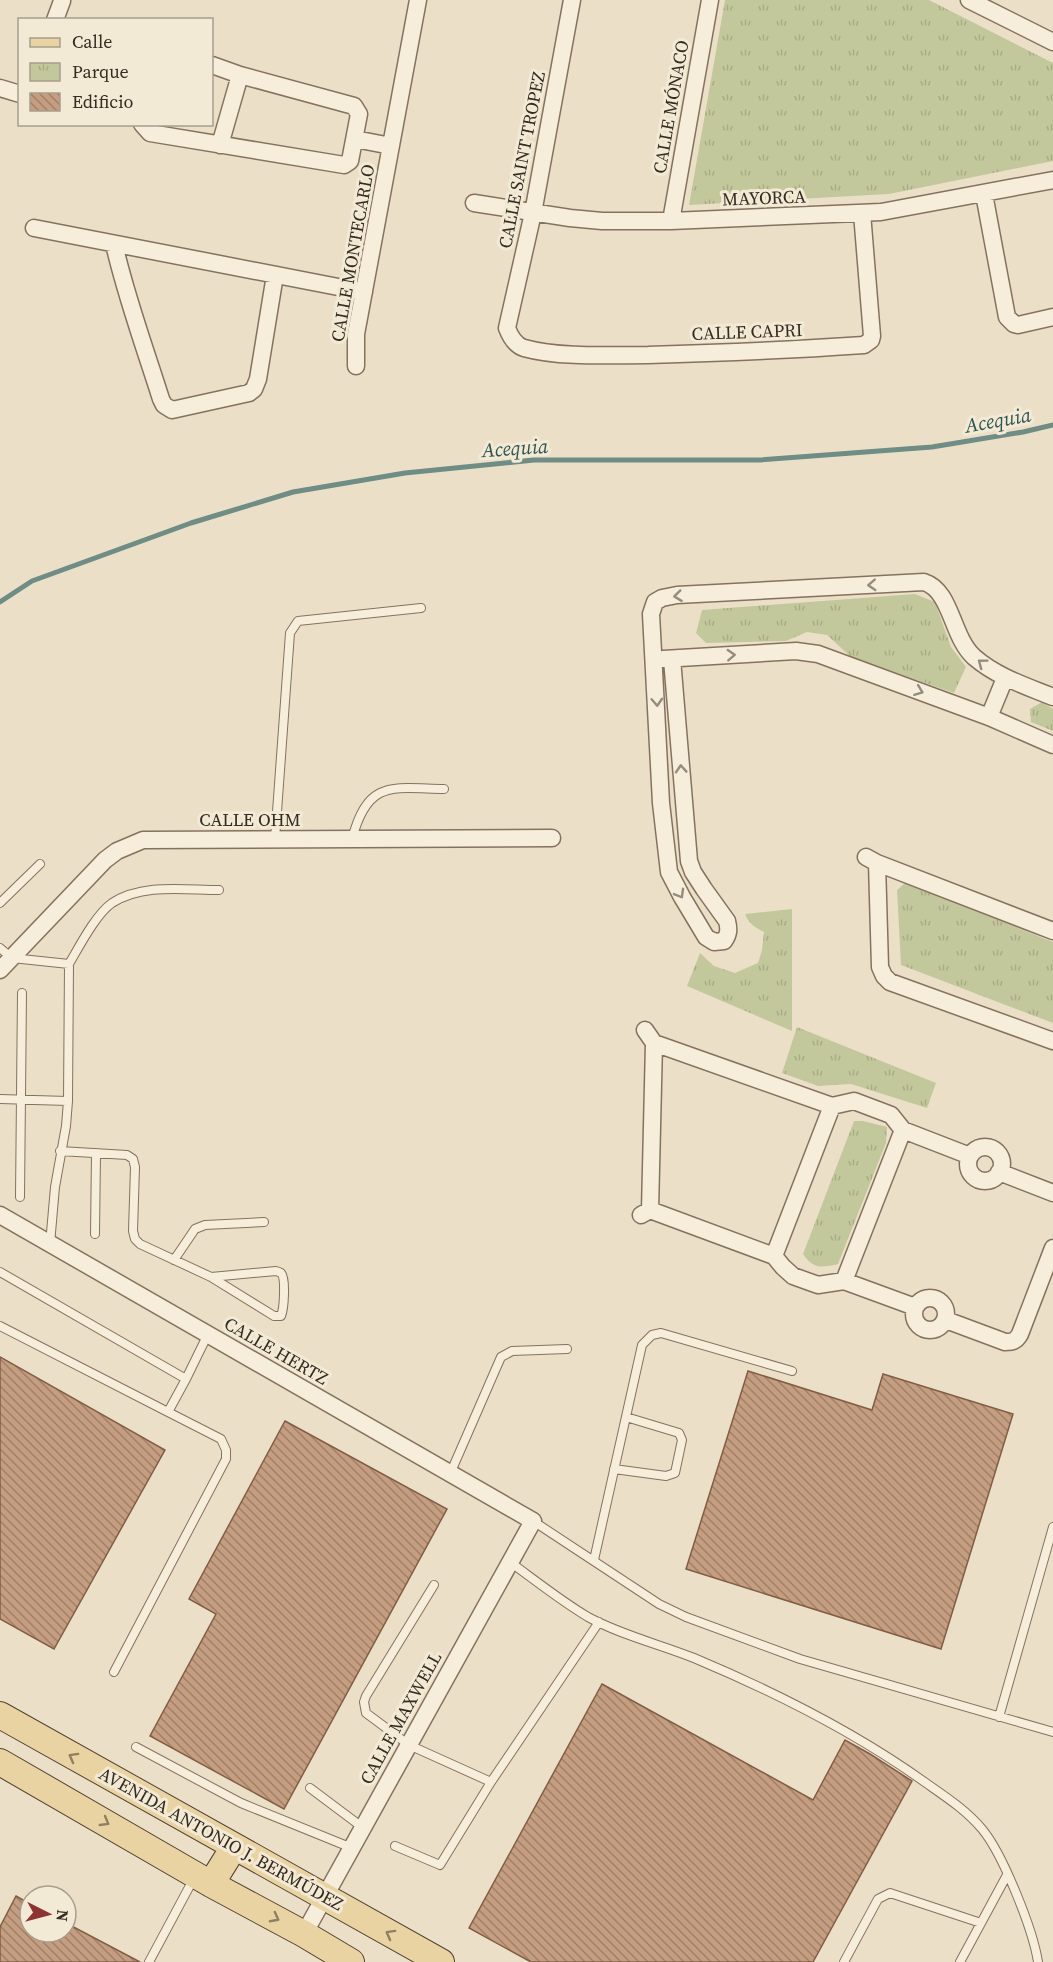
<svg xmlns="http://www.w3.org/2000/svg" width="1053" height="1962" font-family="'Source Serif 4',serif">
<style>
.park{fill:url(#park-tufts)}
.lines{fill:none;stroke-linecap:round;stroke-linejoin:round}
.stream{stroke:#6f8c85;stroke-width:5}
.building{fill:url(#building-back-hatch);stroke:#825d46;stroke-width:1.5}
.lane-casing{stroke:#85725e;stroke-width:10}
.street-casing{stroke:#85725e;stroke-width:19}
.primary-casing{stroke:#534132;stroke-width:28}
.lane{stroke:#f6edda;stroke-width:8}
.street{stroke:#f6edda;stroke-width:16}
.primary{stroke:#ead3a2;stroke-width:26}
.oneway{stroke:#968c7d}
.oneway2{stroke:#907f61}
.labels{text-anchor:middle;stroke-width:6;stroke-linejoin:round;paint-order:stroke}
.street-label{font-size:18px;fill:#362b20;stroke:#f3ead6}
.water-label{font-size:20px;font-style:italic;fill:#315552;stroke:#f3ead6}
</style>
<defs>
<pattern id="park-tufts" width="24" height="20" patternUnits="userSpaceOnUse" patternTransform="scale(1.5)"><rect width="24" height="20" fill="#c3c89c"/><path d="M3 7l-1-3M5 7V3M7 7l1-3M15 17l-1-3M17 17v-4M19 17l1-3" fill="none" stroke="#a8ac86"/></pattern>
<pattern id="building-back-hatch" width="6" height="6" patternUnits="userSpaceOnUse" patternTransform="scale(1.5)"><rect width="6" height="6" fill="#c59d80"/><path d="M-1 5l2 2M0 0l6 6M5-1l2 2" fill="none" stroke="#a18068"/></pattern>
</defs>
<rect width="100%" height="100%" fill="#ebe0c7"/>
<!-- park -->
<path class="park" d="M725 0H929L1053 63V161L889 194 689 205Z
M915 594 935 602 951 647 966 667 954 693 851 657 827 635 807 632 786 641 706 643 696 633 702 610Z
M1042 702 1053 709V731L1031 722 1030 709Z
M905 883 1053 942V1023L901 965 897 890Z
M792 909V1031L687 986 700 953 714 966 735 973 758 963 762 950 764 932C756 928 748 923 745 914Z
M797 1027 936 1083 927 1108 851 1084 818 1086 782 1073Z
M854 1121H863L887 1127 886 1143 838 1264C821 1268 813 1269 803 1254Z"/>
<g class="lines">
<!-- stream -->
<path class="stream" d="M0 602 32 581 191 523 293 492 405 473 534 460H760L932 447 1023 432 1053 425"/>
</g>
<!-- building -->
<path class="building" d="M0 1357 165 1450 54 1649 0 1619Z
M748 1371 872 1410 883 1374 1013 1414 941 1649 686 1569Z
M285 1421 447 1509 284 1809 150 1736 216 1614 189 1599Z
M602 1684 813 1800 845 1740 870 1754 912 1781 813 1962H531L469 1928Z
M16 1896 30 1904V1932H66V1923L140 1962H0V1927Z"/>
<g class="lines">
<!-- lane casing -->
<g class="lane-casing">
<path id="lane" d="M275 839 290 633 298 621 421 608
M352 839C368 779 392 788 444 789
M0 903 40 864
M0 948 12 958 69 964C79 947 96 914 112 903 143 883 185 890 219 890
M0 1099 68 1101
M60 1151 127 1155 133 1159 135 1167 133 1231 135 1239 140 1244 211 1277 274 1316H281C284 1309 286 1278 281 1273 279 1272 277 1271 276 1271L211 1277
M20 1197 22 993
M95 1234 96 1153
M50 1244 55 1187 66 1126 68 1101 69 964
M174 1260 195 1229 205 1225 264 1222
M0 1272 186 1379
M0 1326 168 1412
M614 1469 666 1476 675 1473 682 1440 679 1433 626 1417
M450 1474 501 1357 512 1351 567 1349
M533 1521 659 1604 686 1617 800 1659 1053 1732
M594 1560 642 1345 652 1335 661 1333 792 1371
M510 1562C536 1581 561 1601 588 1617 621 1635 659 1644 694 1658 775 1692 855 1732 926 1783 946 1797 966 1810 982 1829 1003 1854 1033 1930 1038 1962
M434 1585 366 1696 364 1702 366 1713 409 1745 491 1782 599 1622
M114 1672 226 1459V1450L221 1439 168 1412 186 1379 208 1334
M999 1717 1053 1527
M136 1747 241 1803 352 1848
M310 1788 362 1827
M395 1846 440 1865 491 1782
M149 1962 194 1878
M844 1962 878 1899 890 1893 981 1923
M960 1962 1007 1875"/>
</g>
<!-- street casing -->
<g class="street-casing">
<path id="street" d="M572 0 533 213 507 328C510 336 515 345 524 348 560 358 611 355 648 355 720 353 792 350 864 345L871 340 872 336 862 213
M969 0 1053 42
M55 20 62 1
M0 88 20 94
M142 124 150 133 344 165 350 161 359 114 354 106 240 75 212 65
M355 139 391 146
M220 145 240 75
M984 194 1007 317 1014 324 1018 325 1053 317
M474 203 570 218 602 221H671L881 212 1053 180
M671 221 710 0
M34 228 364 292
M114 244C126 297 145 348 161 399L164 405 172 410 249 393 254 389 258 379 275 275
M356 366V334L418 0
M663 659 796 651 818 654 989 717 1053 745
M672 659 689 861 693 872 704 889 727 921C729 929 729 934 724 941L714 942 706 937 682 897 669 872 661 803 651 614 655 602 662 598 677 595 924 582C952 591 951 636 974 657 997 677 1026 686 1053 697
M989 717 1005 678
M866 857 877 863 1053 931
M877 863 880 967 884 976 890 982 1053 1041
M0 970 105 860 117 851 143 840 552 838
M654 1043 832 1106 854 1101 891 1115 903 1130 970 1156
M968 1164a17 17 0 1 1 34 0a17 17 0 1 1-34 0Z
M999 1172 1053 1193
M650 1210 774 1256 783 1267 793 1276 818 1285 844 1281 915 1307
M0 1215 533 1521 304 1934
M641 1215 650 1210 654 1043 645 1030
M774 1256 832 1106
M844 1281 903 1130
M914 1314a16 16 0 1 1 32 0a16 16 0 1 1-32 0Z
M946 1320 1005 1342C1013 1342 1016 1341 1020 1334L1053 1248"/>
</g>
<!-- primary casing -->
<g class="primary-casing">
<path id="primary" d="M0 1715 441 1962
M0 1762 211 1884 304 1934 351 1962
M211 1884 234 1847"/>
</g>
<!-- lane -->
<use href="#lane" class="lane"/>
<!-- street -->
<use href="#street" class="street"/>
<!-- primary -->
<use href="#primary" class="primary"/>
</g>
<!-- one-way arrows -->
<defs><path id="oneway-chevron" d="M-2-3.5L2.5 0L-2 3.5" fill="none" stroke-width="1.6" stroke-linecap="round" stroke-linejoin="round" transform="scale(1.5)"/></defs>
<g class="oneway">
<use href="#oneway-chevron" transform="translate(872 585) rotate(177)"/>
<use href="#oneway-chevron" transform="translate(678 596) rotate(173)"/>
<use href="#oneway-chevron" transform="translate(731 655) rotate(-3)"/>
<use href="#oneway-chevron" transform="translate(982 663) rotate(-143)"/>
<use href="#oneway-chevron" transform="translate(919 691) rotate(21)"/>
<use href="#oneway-chevron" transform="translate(657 702) rotate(87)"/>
<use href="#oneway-chevron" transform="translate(681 769) rotate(-94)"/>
<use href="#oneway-chevron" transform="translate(680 894) rotate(60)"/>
</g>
<g class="oneway2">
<use href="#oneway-chevron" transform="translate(73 1757) rotate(-151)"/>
<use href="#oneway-chevron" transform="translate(105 1822) rotate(30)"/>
<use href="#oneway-chevron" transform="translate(275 1918) rotate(28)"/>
<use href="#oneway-chevron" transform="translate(390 1934) rotate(-151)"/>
</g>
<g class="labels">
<!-- street labels -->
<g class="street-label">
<text transform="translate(671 107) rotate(-80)" y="6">CALLE MÓNACO</text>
<text transform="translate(522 160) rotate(-79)" y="6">CALLE SAINT TROPEZ</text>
<text transform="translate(764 198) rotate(-2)" y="6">MAYORCA</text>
<text transform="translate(353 253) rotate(-80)" y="6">CALLE MONTECARLO</text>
<text transform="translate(747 332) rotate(-2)" y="6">CALLE CAPRI</text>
<text x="250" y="826">CALLE OHM</text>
<text transform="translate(276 1351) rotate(30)" y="6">CALLE HERTZ</text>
<text transform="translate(401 1718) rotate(-61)" y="6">CALLE MAXWELL</text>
<text transform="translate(221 1839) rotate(29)" y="6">AVENIDA ANTONIO J. BERMÚDEZ</text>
</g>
<!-- water labels -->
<g class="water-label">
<text transform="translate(998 420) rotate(-10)" y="7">Acequia</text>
<text transform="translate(515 448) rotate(-4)" y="7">Acequia</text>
</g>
</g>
<!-- legend -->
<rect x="18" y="18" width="195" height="108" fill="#f3ead6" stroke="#a79e8d" stroke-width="1.5"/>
<rect x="30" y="38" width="30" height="9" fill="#ead3a2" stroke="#a79e8d" stroke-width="1.5"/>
<text x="72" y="48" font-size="18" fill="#362b20">Calle</text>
<rect x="30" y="63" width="30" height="18" fill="url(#park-tufts)" stroke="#a79e8d" stroke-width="1.5"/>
<text x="72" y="78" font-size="18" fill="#362b20">Parque</text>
<rect x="30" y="93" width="30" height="18" fill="url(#building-back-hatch)" stroke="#a79e8d" stroke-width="1.5"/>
<text x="72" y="108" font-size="18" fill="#362b20">Edificio</text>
<!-- north arrow -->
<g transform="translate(48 1914) rotate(96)"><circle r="28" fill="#f3ead6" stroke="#a79e8d" stroke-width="1.5"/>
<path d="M0-4.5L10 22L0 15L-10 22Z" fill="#8e3334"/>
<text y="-9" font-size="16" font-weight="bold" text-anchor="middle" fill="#362b20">N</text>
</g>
</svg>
